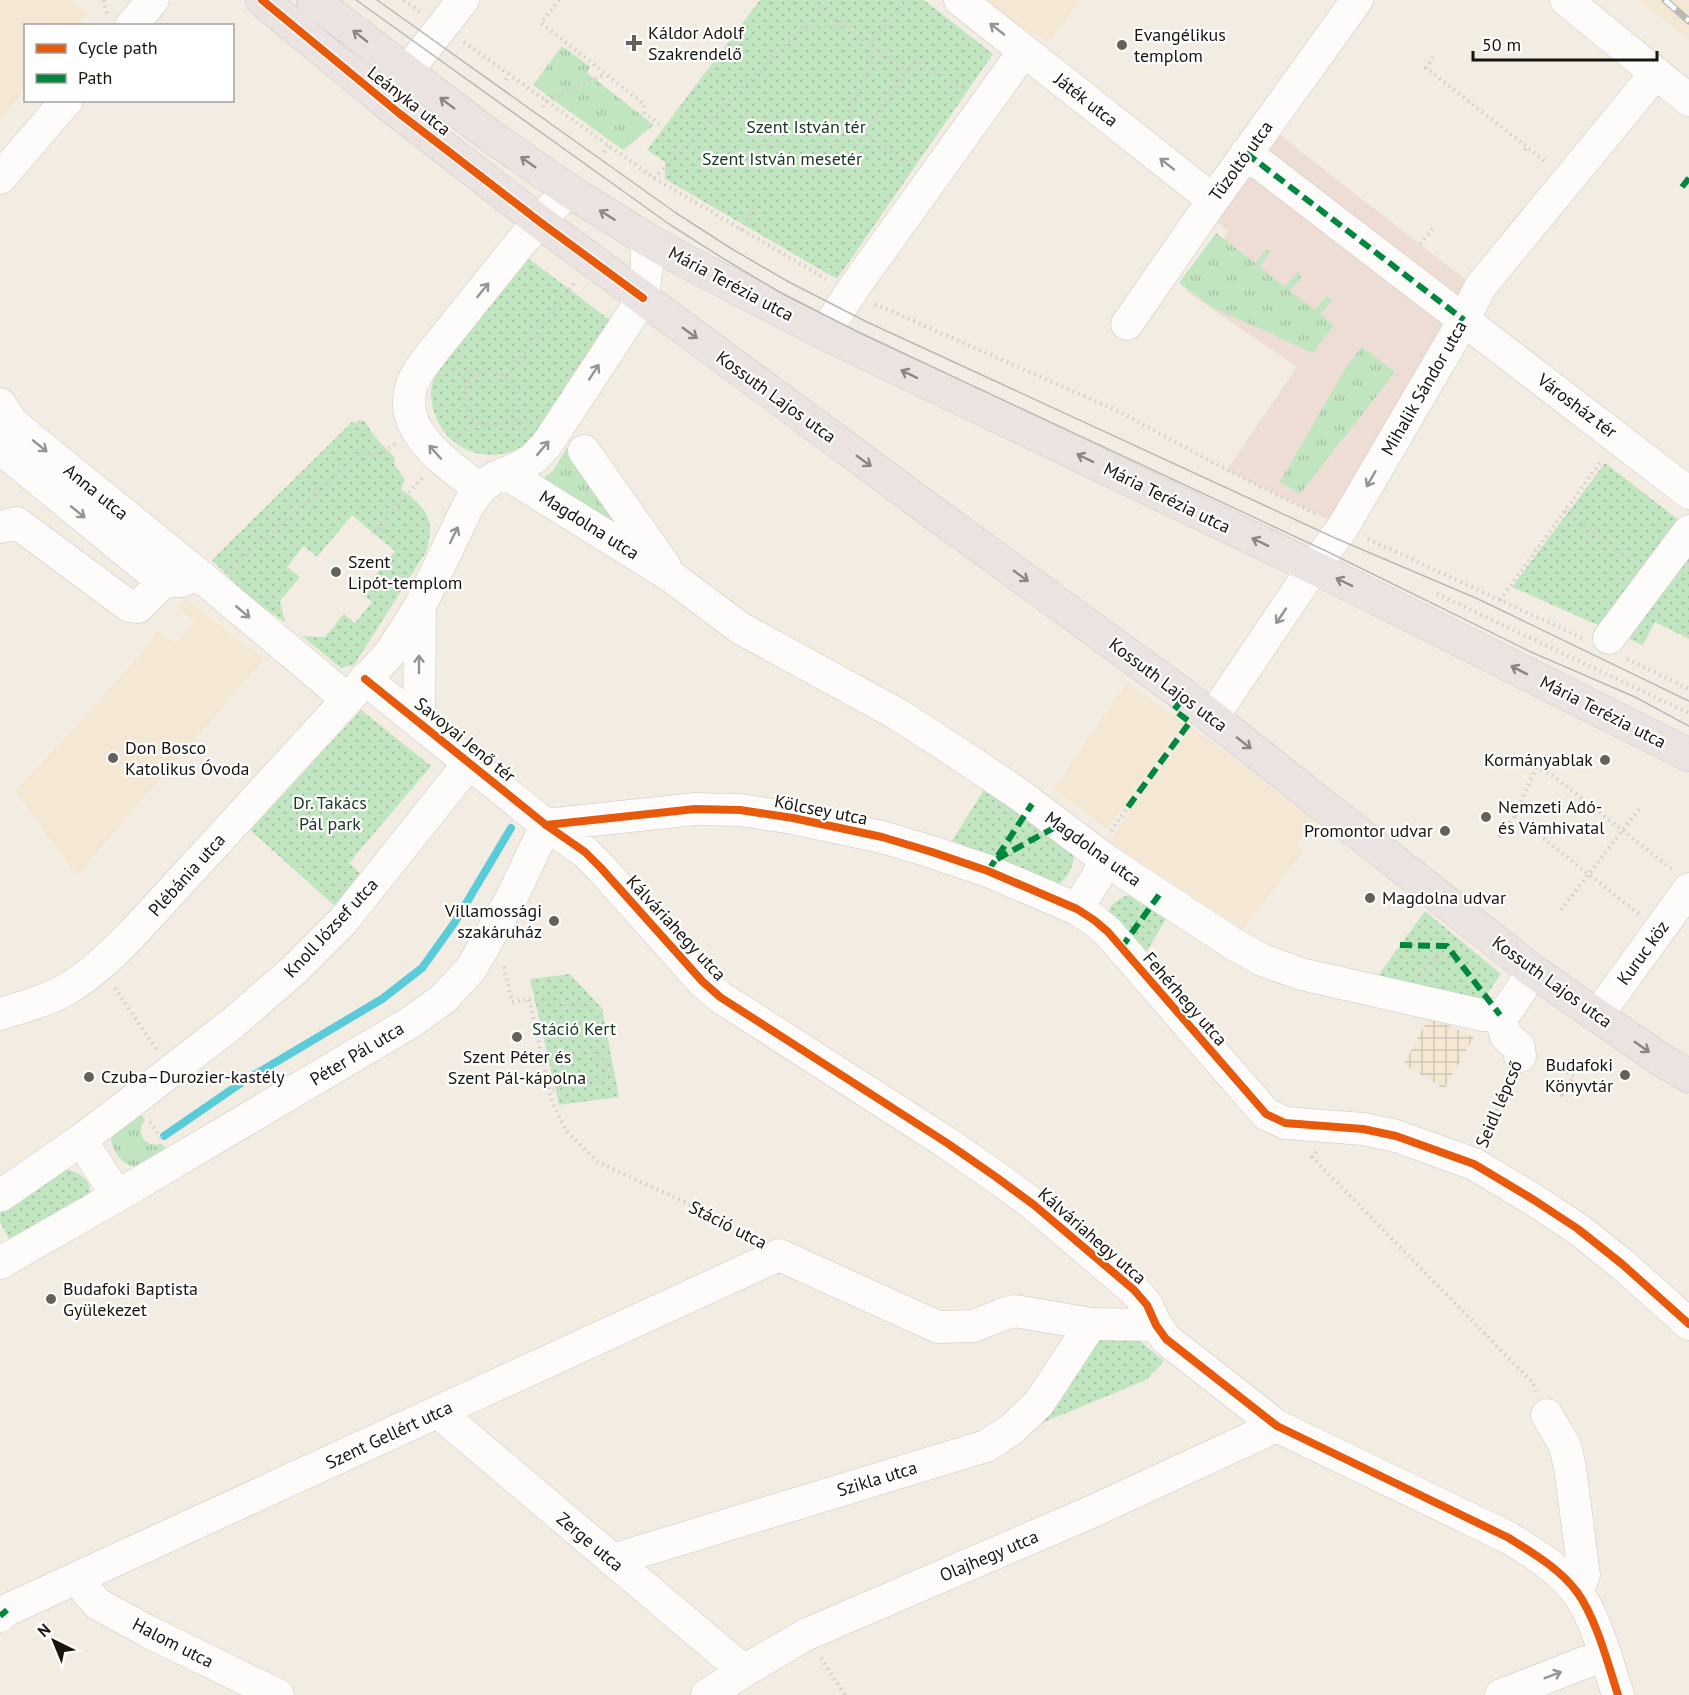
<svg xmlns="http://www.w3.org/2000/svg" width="1689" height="1695" font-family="'PT Sans',sans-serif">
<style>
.commercial{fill:#edddd4}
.industrial{fill:url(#industrial-grid)}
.built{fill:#f4e8d5}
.grass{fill:url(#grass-tufts)}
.park{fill:url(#park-dots)}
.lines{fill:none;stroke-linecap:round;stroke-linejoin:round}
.stream{stroke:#5accd9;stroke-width:8}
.minor-casing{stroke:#cdc8c0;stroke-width:33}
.major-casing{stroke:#cdc9c4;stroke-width:34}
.path{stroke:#d1cecb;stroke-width:4;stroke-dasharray:1.5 4.5;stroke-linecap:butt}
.minor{stroke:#fdfcfb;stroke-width:32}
.major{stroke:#ebe3e2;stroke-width:33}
.tram{stroke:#bbb9b7;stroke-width:1.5}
.rail-casing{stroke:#bbb9b7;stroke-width:7}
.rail{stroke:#fff;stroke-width:4.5;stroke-dasharray:14;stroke-linecap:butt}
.quiet{stroke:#00873e;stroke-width:6;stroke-dasharray:12 6;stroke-linecap:butt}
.cycleway-casing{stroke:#fff;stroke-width:11}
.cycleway{stroke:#e8590c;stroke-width:8}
.oneway{stroke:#969490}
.oneway2{stroke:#8c8683}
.poi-dot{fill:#656058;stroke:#fff;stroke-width:2}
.labels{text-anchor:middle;stroke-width:4.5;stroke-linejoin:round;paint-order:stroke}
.poi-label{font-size:18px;fill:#18140e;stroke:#fff;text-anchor:start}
.street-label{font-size:18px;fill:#18140e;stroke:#fff}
.park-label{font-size:18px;fill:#16381e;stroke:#fff}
</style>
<defs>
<pattern id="industrial-grid" width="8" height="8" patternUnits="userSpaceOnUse" patternTransform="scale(1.5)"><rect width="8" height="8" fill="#f4e8d5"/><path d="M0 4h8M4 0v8" fill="none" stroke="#d0c6b6"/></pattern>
<pattern id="grass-tufts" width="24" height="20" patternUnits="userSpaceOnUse" patternTransform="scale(1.5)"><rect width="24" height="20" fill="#c2e5c1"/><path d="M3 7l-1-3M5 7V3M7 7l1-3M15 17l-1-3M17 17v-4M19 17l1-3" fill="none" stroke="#a6c4a5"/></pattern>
<pattern id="park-dots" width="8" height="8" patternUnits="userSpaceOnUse" patternTransform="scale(1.5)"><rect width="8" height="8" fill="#c2e5c1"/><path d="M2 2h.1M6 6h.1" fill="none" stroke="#a6c4a5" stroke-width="1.8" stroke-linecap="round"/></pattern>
</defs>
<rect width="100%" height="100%" fill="#f3ece2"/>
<!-- commercial -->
<path class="commercial" d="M1267 125 1467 281 1343 527 1227 470 1297 367 1186 291 1228 231 1204 213Z"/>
<!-- industrial -->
<path class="industrial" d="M1429 1017 1474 1037 1444 1089 1404 1064Z"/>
<!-- built -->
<path class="built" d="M0 0H71L88 14 78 25 26 26 25 89 0 120Z
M981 0H1080L1050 42 1003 17Z
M1638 0H1689V40L1666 21 1653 12Z
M184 598 264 659 77 875 15 792 135 661 157 631 175 644 194 621 177 607Z
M1127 682 1183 723 1107 829 1054 789Z
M1192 727 1316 821 1297 846 1303 851 1243 929 1109 841Z"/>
<!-- grass -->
<path class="grass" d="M562 46 590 67 587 73 654 125 623 150 533 85Z
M1216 233 1255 263 1266 249 1271 252 1260 267 1285 287 1297 272 1302 276 1290 291 1315 310 1327 296 1332 300 1320 314 1334 325 1313 353 1212 307 1179 283Z
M1362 347 1395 372 1300 494 1280 482 1346 367Z
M568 446 617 515 618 520 614 524 537 483 553 471Z
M137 1108 145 1120C134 1132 146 1150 161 1143L170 1155C148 1163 127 1178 114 1149 111 1143 110 1136 113 1131 117 1124 131 1114 137 1108Z"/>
<!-- park -->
<path class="park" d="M760 0H924L993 54 837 279 665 179V162L647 150Z
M528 258 611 321 531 441C524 445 517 450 510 452 470 464 433 436 431 395 431 384 435 373 440 363Z
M359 420 365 422 376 438 395 458 394 464 405 480 401 489C427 509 436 519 426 552L354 665 341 668 302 636 325 637 344 614 355 623 372 602 361 593 395 551 352 515 317 557 304 546 287 567 300 577 280 601 285 622 252 600 212 560 353 421 355 423Z
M1605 463 1689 528V639L1655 622 1643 645 1512 587Z
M361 710 431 766 349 863 363 876 336 907 250 830Z
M985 788 1071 853 1074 856C1073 867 1066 883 1055 885L950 844Z
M1128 895 1166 919 1141 961 1108 915C1109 903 1119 900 1128 895Z
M1425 911 1501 974 1482 1001 1377 977Z
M570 974 602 1008 619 1097 559 1105 530 979Z
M69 1170C83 1174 93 1182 89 1198L12 1244 0 1222V1207L59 1171Z
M1128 1331 1164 1361 1146 1380 1032 1427 1099 1333Z"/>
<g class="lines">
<!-- stream -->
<path class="stream" d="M164 1136 244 1081 382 999 422 968 455 922 511 828"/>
<!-- minor casing -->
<g class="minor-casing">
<path id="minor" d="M960 0 1213 200
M1566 0 1689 100
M131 26 153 0
M384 101 463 0
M1246 153 1689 493
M0 178 67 100
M1127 324 1213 200 1357 0
M824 333 855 286 1024 51
M0 404 10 420 23 432 198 574 347 699
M0 448 163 582 181 581 198 574
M584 451 665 566
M505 473 672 577 740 628 899 715 974 764 1020 795 1107 861 1232 943 1262 960 1301 974 1482 1015H1500L1509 1008 1533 971
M480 489C450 466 398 433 411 388 414 375 424 364 432 353L522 241 568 190
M0 527 17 523 129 606 138 607 163 582
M1609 638 1689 531
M365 679 546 825 585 852 601 868 702 981 720 997 947 1143 996 1177 1034 1205 1134 1290 1147 1305 1156 1325 1166 1339 1277 1426 1509 1538C1533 1553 1560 1569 1577 1592 1596 1618 1608 1664 1618 1695
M1212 718 1313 568 1343 527 1464 320 1480 287 1656 73
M419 723 420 606
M546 825 695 809 740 810 793 818 882 837 932 852 988 871 1077 909 1094 920 1108 932 1266 1114 1285 1123 1363 1129 1396 1136 1474 1164 1534 1200 1578 1229 1622 1264 1689 1324
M1077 909 1107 861
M0 1014C23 1007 46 1001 67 989 93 974 114 952 135 931L390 653 420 606 468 506 480 489 494 478 518 468 534 458 547 444 643 298 647 265 646 239
M1500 1015 1506 1036 1519 1047 1520 1056
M1597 1016 1689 889
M81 1140 117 1196
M0 1196 81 1140 135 1099 234 1022 293 971 343 921 469 763
M0 1263 117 1196 411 1022 443 999 471 969 512 897 546 825
M438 1412 744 1671
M1547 1415 1565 1446 1570 1467 1584 1575 1577 1591
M612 1560 986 1446 1012 1429 1039 1403 1091 1324
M80 1577 88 1593 98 1604 147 1631 278 1695
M0 1616 7 1610 779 1255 938 1327 974 1326 1001 1315 1015 1311 1091 1324 1156 1325
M707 1695 744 1671 805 1635 1091 1512 1277 1426
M1501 1695 1604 1655"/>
</g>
<!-- major casing -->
<g class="major-casing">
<path id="major" d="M262 0 384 101 540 222 934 513 1185 696 1533 971 1660 1059 1689 1076
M313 0 488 134 568 190 646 239 687 262 824 333 1350 585 1689 755"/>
</g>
<!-- path -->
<path class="path" d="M104 0 107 14
M404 0 420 12
M559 0 541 23 644 104 645 113 661 126
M810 0 907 72
M464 42 654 178 826 279
M870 45 905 0
M878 51 845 121 909 164
M1433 57 1426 68 1527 147
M506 80 509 75
M543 107 547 101 605 74
M855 145 915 61 963 88
M1525 150 1527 147 1547 163
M604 152 608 145
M654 178 801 28 843 26
M741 230 756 205
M1420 244 1434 227
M875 304 1120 412 1227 470 1318 515
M453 369 469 381
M463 399a27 27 0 1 1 54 0a27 27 0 1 1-54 0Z
M506 377 575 282
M511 416 527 428
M457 438 473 420
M1565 511 1631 562
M373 533 423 477
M1368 539 1582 638
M233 568 362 451 377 456 395 444
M1437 594 1689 713
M1500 600 1602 460
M1627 659 1689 689
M1536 767 1552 775 1672 869
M1515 816 1639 914
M1111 831 1128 807
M1499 837 1515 816 1539 761
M1561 910 1639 809
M504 967 512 1002 529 999 552 1102 566 1131 598 1162 756 1235
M1421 974 1447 946
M115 988 156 1049
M529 999 587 1005C608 1027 587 1031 592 1045 597 1060 614 1057 603 1079L597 1082 549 1090
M557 1060 596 1051
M1546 1061 1574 1076 1562 1095 1567 1098
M150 1122 161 1138
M1485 1138 1509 1082
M1316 1152 1312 1157 1532 1382 1536 1391
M821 1658 845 1695"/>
<!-- minor -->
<use href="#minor" class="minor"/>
<!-- major -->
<use href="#major" class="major"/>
<!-- tram -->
<path class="tram" d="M356 0 669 224 724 259 781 293 862 334 1326 551 1531 652 1635 697 1689 726
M377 0 676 213 732 249 789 282 867 322 1335 538 1478 599 1689 701"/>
<!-- rail casing -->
<g class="rail-casing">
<path id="rail" d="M1665 0 1689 21"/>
</g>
<!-- rail -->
<use href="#rail" class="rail"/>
<!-- quiet -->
<path class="quiet" d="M1246 153 1464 320
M1682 187 1689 178
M1128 807 1190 722 1174 710 1185 696
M997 859 1059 825
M988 871 1032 804
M1400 945 1447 946 1500 1015
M1121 948 1159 895
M0 1616 7 1610"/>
<!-- cycleway casing -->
<g class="cycleway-casing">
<path id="cycleway" d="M262 0 400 114 540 222 643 298
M365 679 546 825 585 852 601 868 702 981 720 997 947 1143 996 1177 1034 1205 1134 1290 1147 1305 1156 1325 1166 1339 1277 1426 1509 1538C1533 1553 1560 1569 1577 1592 1596 1618 1608 1664 1618 1695
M546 825 695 809 740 810 793 818 882 837 932 852 988 871 1077 909 1094 920 1108 932 1266 1114 1285 1123 1363 1129 1396 1136 1474 1164 1534 1200 1578 1229 1622 1264 1689 1324"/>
</g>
<!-- cycleway -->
<use href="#cycleway" class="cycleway"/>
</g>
<!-- one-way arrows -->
<defs><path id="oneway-shaft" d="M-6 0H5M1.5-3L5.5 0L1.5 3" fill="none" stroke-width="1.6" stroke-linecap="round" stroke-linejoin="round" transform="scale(1.5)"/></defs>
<g class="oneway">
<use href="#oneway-shaft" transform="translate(997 29) rotate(-142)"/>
<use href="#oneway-shaft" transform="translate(1167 164) rotate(-142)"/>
<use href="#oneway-shaft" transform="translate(483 290) rotate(-51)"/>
<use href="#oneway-shaft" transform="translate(594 372) rotate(-57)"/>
<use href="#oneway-shaft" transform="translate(40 446) rotate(39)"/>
<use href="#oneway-shaft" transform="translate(543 448) rotate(-50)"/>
<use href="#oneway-shaft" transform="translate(435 452) rotate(-132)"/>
<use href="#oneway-shaft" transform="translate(1371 479) rotate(120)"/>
<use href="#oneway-shaft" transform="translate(78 512) rotate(39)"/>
<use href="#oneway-shaft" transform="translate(454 535) rotate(-64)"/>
<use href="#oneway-shaft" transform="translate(243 612) rotate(40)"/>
<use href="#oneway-shaft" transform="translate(1281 616) rotate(124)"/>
<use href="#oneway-shaft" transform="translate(419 664) rotate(-90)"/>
<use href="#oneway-shaft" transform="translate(1553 1675) rotate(-21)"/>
</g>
<g class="oneway2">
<use href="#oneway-shaft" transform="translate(360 36) rotate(-142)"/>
<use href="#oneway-shaft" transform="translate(447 103) rotate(-143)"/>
<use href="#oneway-shaft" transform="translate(528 162) rotate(-145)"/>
<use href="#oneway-shaft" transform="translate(607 215) rotate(-148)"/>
<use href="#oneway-shaft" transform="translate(690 333) rotate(36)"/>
<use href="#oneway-shaft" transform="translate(909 374) rotate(-154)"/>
<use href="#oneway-shaft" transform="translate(1085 458) rotate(-154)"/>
<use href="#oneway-shaft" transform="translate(864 461) rotate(36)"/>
<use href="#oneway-shaft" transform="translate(1260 542) rotate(-154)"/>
<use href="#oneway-shaft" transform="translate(1021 576) rotate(36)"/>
<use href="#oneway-shaft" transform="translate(1344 582) rotate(-154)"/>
<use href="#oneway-shaft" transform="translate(1519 670) rotate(-153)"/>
<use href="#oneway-shaft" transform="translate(1244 743) rotate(38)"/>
<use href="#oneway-shaft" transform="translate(1642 1047) rotate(35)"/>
</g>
<!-- markers -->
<g class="poi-dot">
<path d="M631 34h6v6h6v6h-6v6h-6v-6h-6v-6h6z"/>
<circle cx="1122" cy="45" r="6"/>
<circle cx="336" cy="572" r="6"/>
<circle cx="113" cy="758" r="6"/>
<circle cx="1605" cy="760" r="6"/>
<circle cx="1486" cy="817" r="6"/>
<circle cx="1445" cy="831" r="6"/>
<circle cx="1370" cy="898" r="6"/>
<circle cx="554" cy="921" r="6"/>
<circle cx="517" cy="1037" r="6"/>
<circle cx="1625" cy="1075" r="6"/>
<circle cx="89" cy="1077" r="6"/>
<circle cx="51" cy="1299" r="6"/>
</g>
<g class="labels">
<!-- poi labels -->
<g class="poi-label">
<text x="648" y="39">Káldor Adolf<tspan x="648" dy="21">Szakrendelő</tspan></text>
<text x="1134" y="41">Evangélikus<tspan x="1134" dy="21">templom</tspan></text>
<text x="348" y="568">Szent<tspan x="348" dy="21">Lipót-templom</tspan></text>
<text x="125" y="754">Don Bosco<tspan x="125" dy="21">Katolikus Óvoda</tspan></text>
<text x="1593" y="766" text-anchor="end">Kormányablak</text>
<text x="1498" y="813">Nemzeti Adó-<tspan x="1498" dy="21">és Vámhivatal</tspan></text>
<text x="1433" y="837" text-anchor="end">Promontor udvar</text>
<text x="1382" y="904">Magdolna udvar</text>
<text x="542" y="917" text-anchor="end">Villamossági<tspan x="542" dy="21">szakáruház</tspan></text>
<text x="517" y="1063" text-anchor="middle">Szent Péter és<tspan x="517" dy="21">Szent Pál-kápolna</tspan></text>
<text x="1613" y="1071" text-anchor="end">Budafoki<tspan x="1613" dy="21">Könyvtár</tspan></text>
<text x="101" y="1083">Czuba–Durozier-kastély</text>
<text x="63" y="1295">Budafoki Baptista<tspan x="63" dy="21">Gyülekezet</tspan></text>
</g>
<!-- street labels -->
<g class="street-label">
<text transform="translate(1086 100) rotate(38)" y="6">Játék utca</text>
<text transform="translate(409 101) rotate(38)" y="6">Leányka utca</text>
<text transform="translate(1241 161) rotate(-54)" y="6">Tűzoltó utca</text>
<text transform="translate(731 284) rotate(28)" y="6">Mária Terézia utca</text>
<text transform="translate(1424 388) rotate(-60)" y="6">Mihalik Sándor utca</text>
<text transform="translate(776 397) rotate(36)" y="6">Kossuth Lajos utca</text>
<text transform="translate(1577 406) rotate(37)" y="6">Városház tér</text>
<text transform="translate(96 492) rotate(39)" y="6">Anna utca</text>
<text transform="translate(1167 498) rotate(26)" y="6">Mária Terézia utca</text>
<text transform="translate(589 525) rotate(32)" y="6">Magdolna utca</text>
<text transform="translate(1168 685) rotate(37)" y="6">Kossuth Lajos utca</text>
<text transform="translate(1603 712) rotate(27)" y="6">Mária Terézia utca</text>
<text transform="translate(465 740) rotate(39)" y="6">Savoyai Jenő tér</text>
<text transform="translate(821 810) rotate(11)" y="6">Kölcsey utca</text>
<text transform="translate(1093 849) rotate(36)" y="6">Magdolna utca</text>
<text transform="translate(187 875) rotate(-48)" y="6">Plébánia utca</text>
<text transform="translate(331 928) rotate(-47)" y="6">Knoll József utca</text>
<text transform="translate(676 928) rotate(47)" y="6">Kálváriahegy utca</text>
<text transform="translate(1643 953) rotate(-54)" y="6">Kuruc köz</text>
<text transform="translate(1552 982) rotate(36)" y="6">Kossuth Lajos utca</text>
<text transform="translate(1185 999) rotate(49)" y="6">Fehérhegy utca</text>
<text transform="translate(357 1054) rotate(-31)" y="6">Péter Pál utca</text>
<text transform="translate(1499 1104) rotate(-67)" y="6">Seidl lépcső</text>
<text transform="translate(728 1225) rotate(27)" y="6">Stáció utca</text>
<text transform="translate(1092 1236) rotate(41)" y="6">Kálváriahegy utca</text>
<text transform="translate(389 1435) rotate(-25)" y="6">Szent Gellért utca</text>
<text transform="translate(877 1479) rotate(-17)" y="6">Szikla utca</text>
<text transform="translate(590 1542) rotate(40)" y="6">Zerge utca</text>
<text transform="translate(989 1556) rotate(-23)" y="6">Olajhegy utca</text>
<text transform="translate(173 1643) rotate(27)" y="6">Halom utca</text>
</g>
<!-- park labels -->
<g class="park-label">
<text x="806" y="133">Szent István tér</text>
<text x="782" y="165">Szent István mesetér</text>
<text x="330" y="809">Dr. Takács<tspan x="330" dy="21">Pál park</tspan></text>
<text x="574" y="1035">Stáció Kert</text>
</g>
</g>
<!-- legend -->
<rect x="24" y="24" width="210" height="78" fill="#ffffff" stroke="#a3a19f" stroke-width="1.5"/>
<rect x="36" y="44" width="30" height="9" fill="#e8590c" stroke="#a3a19f" stroke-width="1.5"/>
<text x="78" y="54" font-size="18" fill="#18140e">Cycle path</text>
<rect x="36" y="74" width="30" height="9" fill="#00873e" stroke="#a3a19f" stroke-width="1.5"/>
<text x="78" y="84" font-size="18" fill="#18140e">Path</text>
<!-- north arrow -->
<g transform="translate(54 1641) rotate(317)" stroke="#ffffff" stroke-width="4.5" paint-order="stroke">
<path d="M0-4.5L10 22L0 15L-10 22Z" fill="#18140e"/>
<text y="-9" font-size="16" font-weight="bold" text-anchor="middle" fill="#18140e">N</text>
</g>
<!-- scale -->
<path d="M1473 51v9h184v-9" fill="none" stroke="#18140e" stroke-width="3"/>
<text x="1482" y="51" font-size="18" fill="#18140e" stroke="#ffffff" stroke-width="4.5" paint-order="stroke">50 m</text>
</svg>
